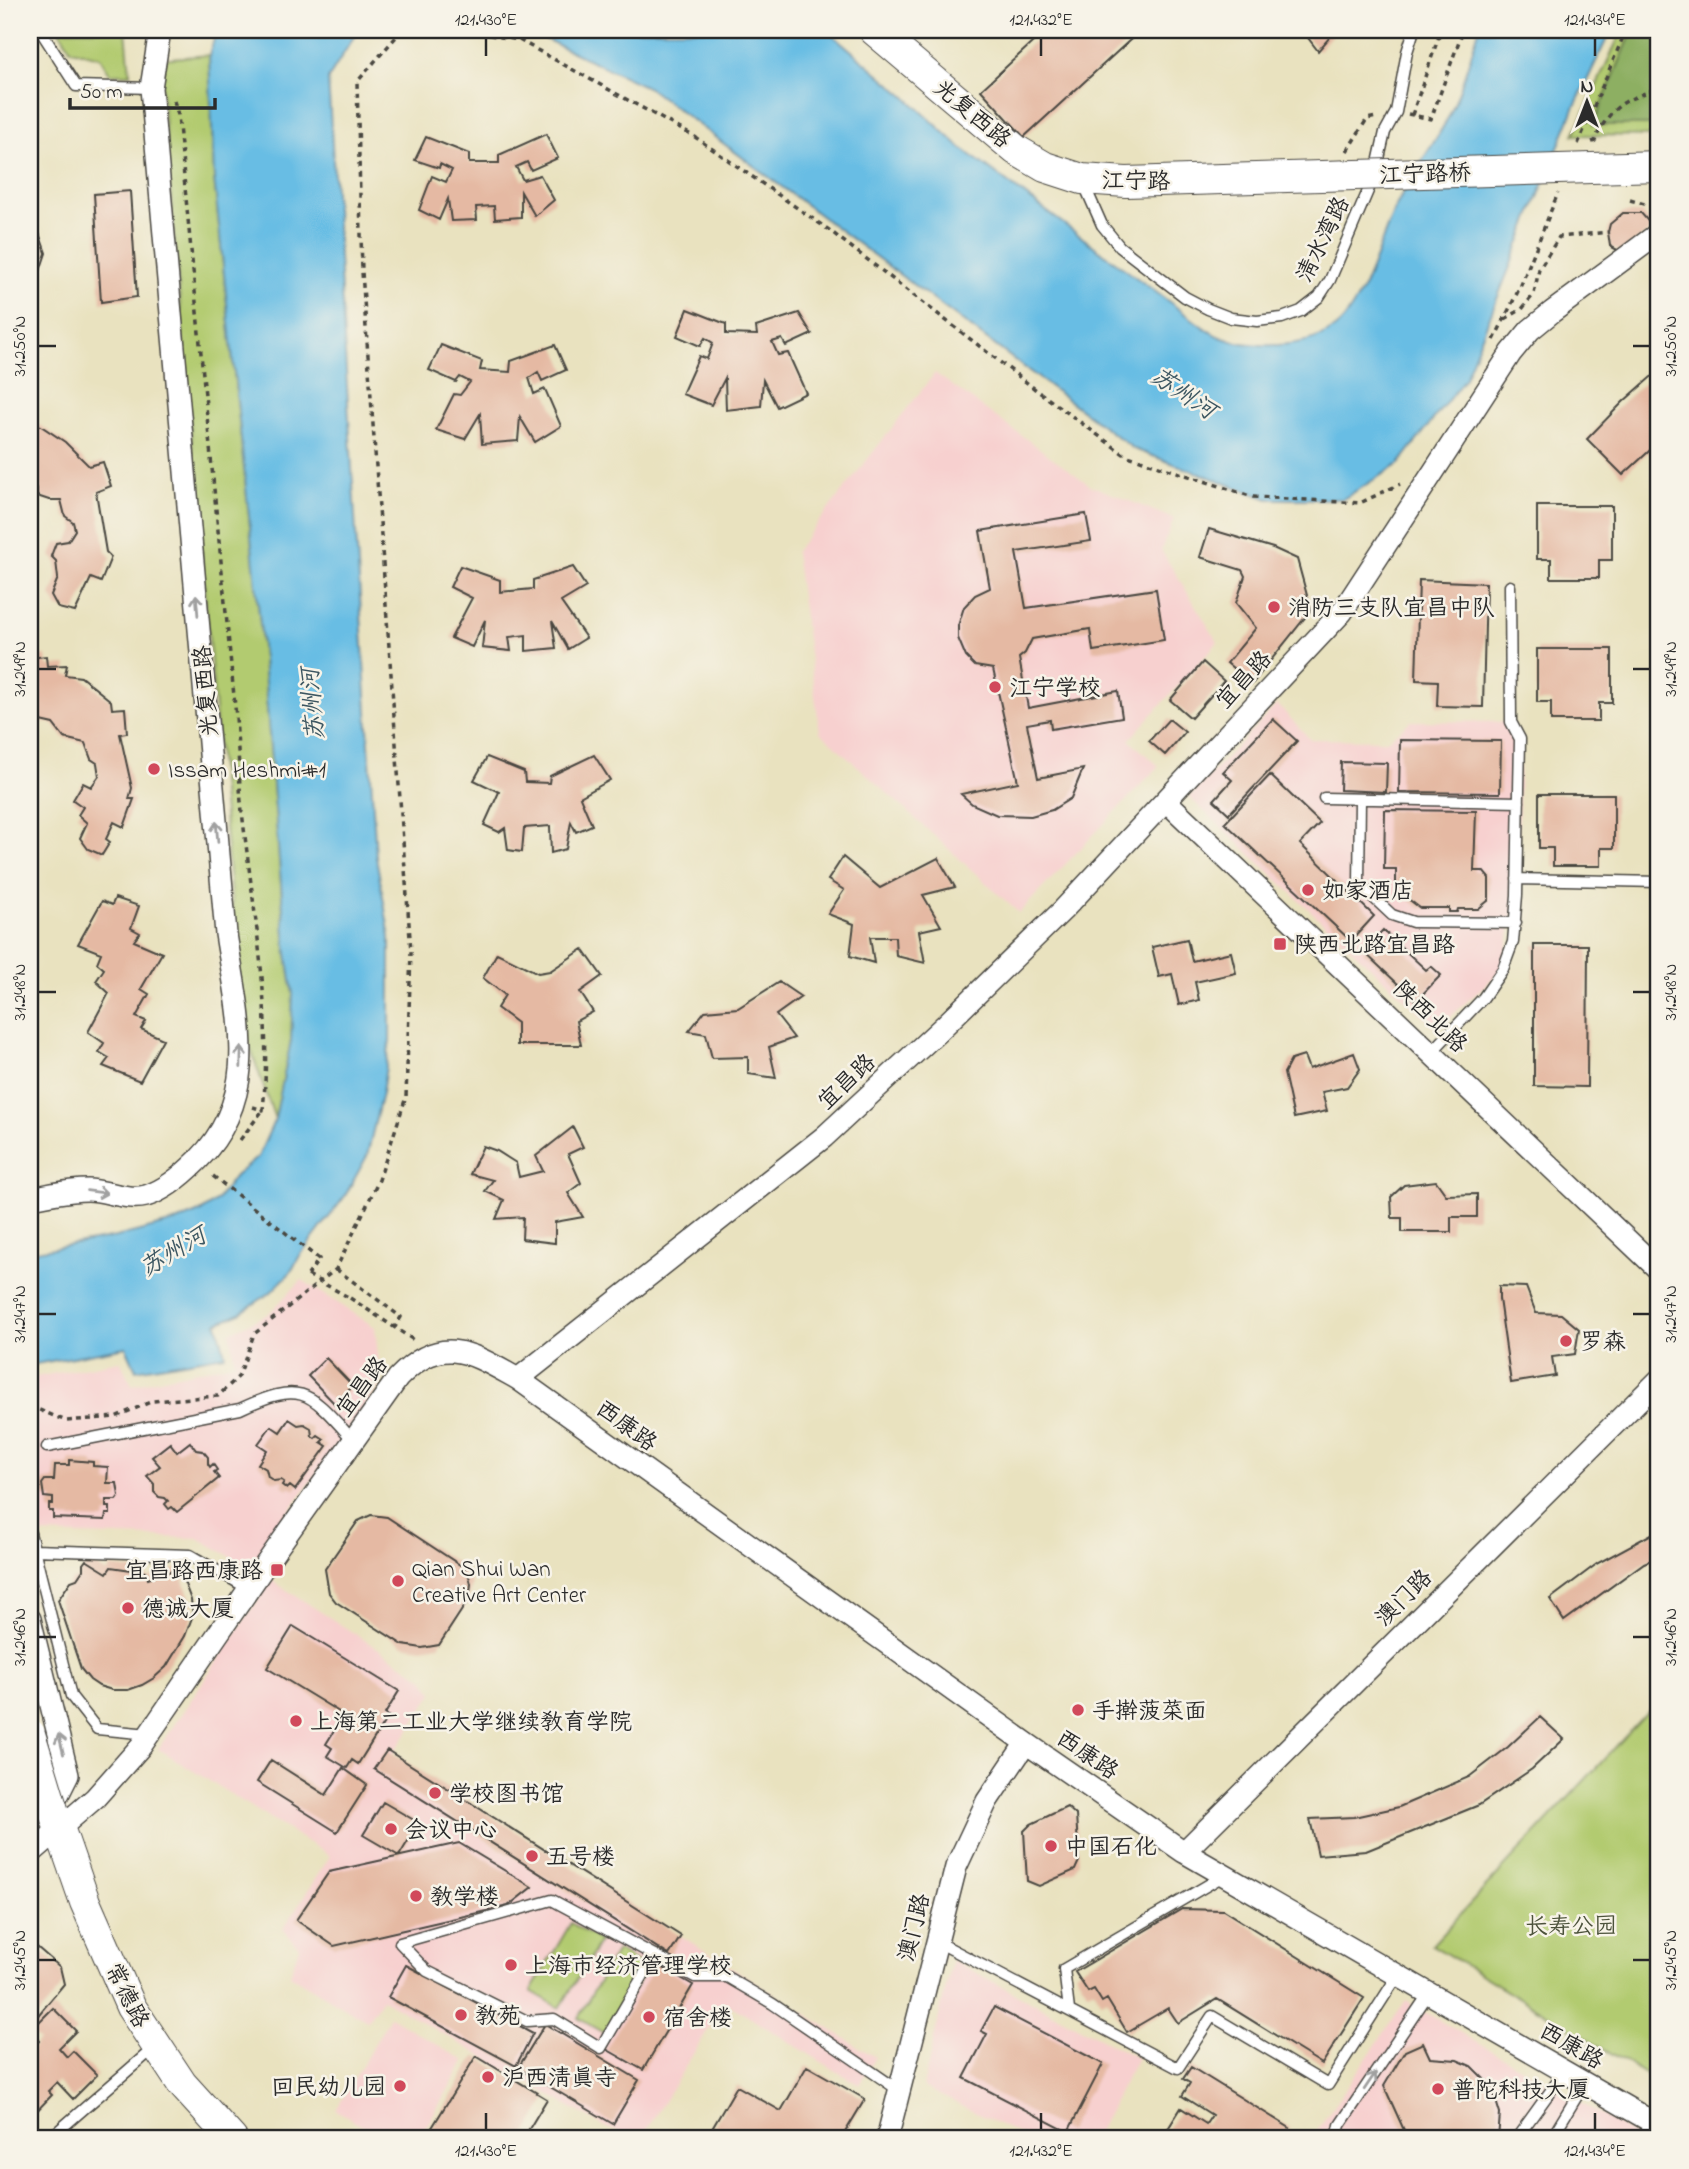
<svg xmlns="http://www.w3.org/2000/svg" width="1689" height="2169" font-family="'Indie Flower','LXGW WenKai TC',sans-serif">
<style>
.built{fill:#f7d0cf}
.green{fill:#b2cb70;stroke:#6e7b4e;stroke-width:2}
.forest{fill:#8daf62;stroke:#5c6d46;stroke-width:2}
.water{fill:#68bde4;stroke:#4a7488;stroke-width:2}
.building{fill:#e5b9a3}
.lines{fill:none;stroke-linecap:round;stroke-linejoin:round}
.service-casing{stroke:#484641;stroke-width:13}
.minor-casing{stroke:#484641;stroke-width:24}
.secondary-casing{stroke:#484641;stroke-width:32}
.path{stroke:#484641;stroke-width:3.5;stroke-dasharray:5 5;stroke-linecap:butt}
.service{stroke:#fff;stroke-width:10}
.minor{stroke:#fff;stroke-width:21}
.secondary{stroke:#fff;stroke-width:30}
.secondary-bridge-casing{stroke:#484641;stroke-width:32;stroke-linecap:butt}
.path-bridge{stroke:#484641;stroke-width:3.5;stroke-dasharray:5 5;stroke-linecap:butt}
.secondary-bridge{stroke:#fff;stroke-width:30}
.oneway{stroke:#a0a0a0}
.ticks{fill:none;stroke:#2b2b2b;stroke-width:2.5}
.poi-dot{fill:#d1495b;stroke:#f7f3e8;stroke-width:2.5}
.labels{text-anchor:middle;stroke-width:5;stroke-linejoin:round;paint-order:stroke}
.street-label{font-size:23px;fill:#2b2b2b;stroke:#f7f3e8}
.poi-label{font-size:23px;fill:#2b2b2b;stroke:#f7f3e8;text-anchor:start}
.park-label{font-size:23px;fill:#4d533c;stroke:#f7f3e8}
.water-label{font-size:24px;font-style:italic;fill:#3d5762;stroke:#f7f3e8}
.neatline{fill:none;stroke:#2b2b2b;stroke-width:2.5}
.ticks-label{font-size:18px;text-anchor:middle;fill:#2b2b2b}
</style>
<rect width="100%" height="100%" fill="#f7f3e8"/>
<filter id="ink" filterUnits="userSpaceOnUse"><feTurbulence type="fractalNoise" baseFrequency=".0143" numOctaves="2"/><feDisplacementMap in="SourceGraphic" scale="14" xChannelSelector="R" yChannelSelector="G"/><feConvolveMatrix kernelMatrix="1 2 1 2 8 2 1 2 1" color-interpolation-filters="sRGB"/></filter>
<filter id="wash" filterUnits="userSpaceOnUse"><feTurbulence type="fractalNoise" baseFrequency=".00686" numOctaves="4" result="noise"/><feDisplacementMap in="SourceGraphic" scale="28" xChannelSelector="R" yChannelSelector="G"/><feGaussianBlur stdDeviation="1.57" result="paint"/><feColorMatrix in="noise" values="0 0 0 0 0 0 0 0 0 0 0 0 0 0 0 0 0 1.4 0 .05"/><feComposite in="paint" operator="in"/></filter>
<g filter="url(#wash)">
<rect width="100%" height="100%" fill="#e9e2bf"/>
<!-- built -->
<path class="built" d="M935 373 1090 485 1174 519 1161 550 1218 642 1129 740 1159 766 1019 913 820 732 795 552Z
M1277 704 1310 739 1387 740 1411 721 1511 722 1520 739 1517 895 1503 969 1437 1029 1189 797Z
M302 1280 375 1327 381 1384 249 1567 198 1538 30 1534V1378L120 1361 132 1385 235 1363 230 1332 268 1314Z
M271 1580 424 1678 433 1693 393 1754 387 1751 375 1770 668 1955 681 1936 875 2057 859 2085 725 2002 641 2139 609 2129 382 1999 367 2021 290 1975 299 1947 283 1929 330 1856 158 1749Z
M952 1960 1137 2058 1094 2139H1029L923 2087Z
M1406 2001 1643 2139H1311Z
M390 2017 465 2061 419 2139H386L336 2110Z"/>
<!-- green -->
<path class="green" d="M59 30H126L130 74H110L100 57 71 50Z
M1622 30H1659V136L1574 135Z
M209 55 214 178 261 633 286 947 293 994 291 1041 275 1119 242 1024 159 59Z
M1659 1700V2082L1432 1945Z
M571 1923 600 1941 560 2008 531 1991Z
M617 1950 647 1967 607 2035 578 2018Z"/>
<!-- forest -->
<path class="forest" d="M1633 30H1659V125H1593Z"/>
<!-- water -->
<path class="water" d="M217 30H358L328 79 376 857 390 937V1040L382 1093 367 1156 345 1196 299 1257 291 1272 270 1293 240 1313 217 1323 225 1355 136 1370 126 1347 30 1365V1252L116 1237 178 1221 202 1211 217 1200 235 1176 258 1157 275 1119 291 1041 293 994 286 947 261 633 214 178 209 55Z
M526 30H827L906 97 961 148 1191 318C1201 325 1212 335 1223 338 1256 350 1320 349 1344 319 1369 287 1377 249 1393 213 1407 180 1430 151 1447 120 1461 93 1469 59 1479 30H1611L1575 106 1465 378 1399 464 1343 499H1268L1134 449 649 88Z"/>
<g id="blocks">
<!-- building -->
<path class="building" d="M1046 30H1141L1024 137 981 90Z
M1302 30H1336L1318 51Z
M546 134 558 158 531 170 527 162 516 167 523 180 540 175 554 200 535 216 521 192V217L495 219 494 206 476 207 477 220 451 221 448 199 439 220 419 210 432 176 446 182 452 170 440 164 439 168 415 160 426 137 469 154V163H499V155Z
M130 191 137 297 101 302 94 194Z
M1623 213H1641L1654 228 1621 252 1610 246 1608 232 1610 224Z
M30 233H39L46 253 37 280 34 311 30 310Z
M688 309 726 324V334L757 335 756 327 799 313 812 334 786 346 782 339 772 342 778 355 788 353 806 393 777 407 763 380 761 406 726 410 725 378 711 405 682 394 699 356 707 359 713 343 705 338 700 346 677 336Z
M441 345 482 361 480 370 510 372 511 361 555 345 566 370 542 381 538 372 529 378 534 394 545 389 561 426 535 442 520 417 518 441 482 444 480 414 465 439 436 430 454 394 460 395 470 382 460 377 456 382 429 370Z
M1659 374V442L1623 475 1587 439 1623 402 1651 377Z
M30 424 41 426 65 442 89 466 103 462 111 486 96 492 106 552 111 557 101 582 91 578 75 612 58 608 51 595 58 578 56 561 51 556 56 543 68 541 75 530 73 522 65 516 61 500H49L37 496V489L30 486Z
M1537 506H1612V560H1599V578H1551V559H1537Z
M1086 514 1091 541 1016 552 1026 608 1156 589 1164 640 1093 651 1090 629 1032 639 1025 653 1019 658 1028 708 1118 691 1122 717 1051 729 1050 720 1027 724 1038 778 1083 769 1071 798 1052 810 1031 816 997 815 972 804 961 794 1018 782 993 669 975 666 966 657 958 638V626L964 607 975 595 990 588 980 531Z
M1209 529 1273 548 1297 559 1311 610 1252 684 1227 663 1256 628 1236 603 1245 576 1242 570 1200 557Z
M460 566 500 580V592L533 589V580L573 567 586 587 561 602 586 638 568 649 552 621 556 648 526 651V635L509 637 511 651 482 648 485 620 472 647 451 638 472 598 450 587Z
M1419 580 1486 583 1483 707 1437 706 1438 681 1416 680Z
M1537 649H1612V703H1599V721H1551V702H1537Z
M46 656 47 666 67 665 65 675 81 677 111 701 112 709 125 708 127 733 120 734 132 788 129 799H134L124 827 114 822 106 839 110 842 102 855 88 849 80 838 87 823 78 815 83 807 73 800 83 783 91 787 99 776 97 763 91 759 85 743 64 738 53 724 36 720 30 722V658Z
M1203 662 1224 681 1191 718 1170 700Z
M1169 719 1185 732 1165 755 1149 741Z
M1273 719 1297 741 1229 814 1214 800 1232 780 1223 772Z
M1400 740 1501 741 1500 793 1399 792Z
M594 755 610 780 580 797 592 825 576 832 571 822 566 849 551 853 550 826 524 828 522 852 508 850 505 828 499 832 484 825 499 792 474 780 487 757 524 772 525 782 549 783 550 776Z
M1341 762 1387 763 1386 792 1340 790Z
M1270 775 1320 823 1300 844 1374 916 1351 941 1225 823Z
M1539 794H1614V848H1601V866H1553V848H1539Z
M1385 810 1476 811 1474 871H1483L1489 878V900L1478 909H1458L1457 912H1449V908H1420L1407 898V887H1396V869H1384Z
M843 857 880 888 938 858 955 887 923 895 941 926 919 931 925 963 896 956 895 937H870L874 963 850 956 854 924 828 914 844 890 828 880Z
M115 898 139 906 131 928 140 933 134 941 162 953 141 989 149 994 136 1017 146 1021 141 1029 163 1039 140 1081 103 1066 109 1058 99 1052 104 1043 88 1032 109 993 96 981 104 969 97 963 101 953 78 944 102 901 112 905Z
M1383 930 1426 970 1431 966 1441 975 1416 1001 1363 951Z
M1187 939 1192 961 1231 952 1236 973 1195 982 1199 1000 1179 1005 1172 974 1159 977 1152 947Z
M1534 945H1588L1587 1087 1534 1086Z
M583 949 602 976 580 992 593 1012 576 1021 581 1045H517V1023L497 1008 505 995 483 978 497 953 538 973 550 971Z
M779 982 801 997 776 1015 794 1038 769 1047 776 1078 748 1074V1057L712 1058 706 1034 689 1031 705 1011 738 1008Z
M1354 1053 1360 1069 1347 1087 1322 1092 1327 1111 1294 1118 1284 1073 1291 1060 1304 1056 1309 1069Z
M573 1127 583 1147 568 1154 581 1183 568 1193 583 1217 555 1222V1243L522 1239 523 1217 496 1219 504 1200 485 1191 493 1180 470 1174 483 1146 497 1151 516 1163 519 1177 543 1171 536 1156Z
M1436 1181 1446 1195 1477 1194V1217H1451V1232H1402V1218H1392L1391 1197 1404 1185Z
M1499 1286 1526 1287 1536 1313 1561 1314 1579 1329 1575 1354 1552 1357 1555 1376 1511 1383 1499 1299Z
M326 1358 353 1386 335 1404 308 1376Z
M289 1419 298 1425 304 1424 311 1428 312 1436 315 1438 318 1435 324 1439 321 1442 327 1446 295 1490 290 1486 287 1489 282 1485 284 1482 281 1480 274 1481 268 1477 266 1469 258 1464 267 1450 258 1444 271 1426 280 1432Z
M190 1442 196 1450 203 1451 208 1457V1464L210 1467 213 1464 217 1470 214 1472 219 1478 177 1512 172 1507 169 1509 165 1504 168 1501 165 1498 159 1497 154 1492V1484L147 1476 160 1466 152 1457 170 1443 177 1452Z
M69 1460 93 1462V1466L108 1467 107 1483H117L119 1496 116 1500H106V1507H110V1514H106L105 1520 53 1518V1511H49V1504H53V1498L44 1497 42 1484 45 1480H54L55 1465H69Z
M371 1515 387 1517 463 1567 469 1576 471 1584 469 1599 439 1645 422 1648 403 1645 336 1602 329 1593 325 1569 358 1521Z
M1659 1530V1557L1644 1563 1564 1621 1550 1599 1598 1563Z
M86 1560 107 1573 111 1567 145 1572 148 1579 179 1568 187 1570V1575L183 1579 191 1600 193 1615 185 1636 166 1667 154 1678 142 1685 128 1690H112L99 1686 90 1680 81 1669 58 1600 71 1581 77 1579 83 1570V1564Z
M293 1626 399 1691 385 1714 388 1716 358 1764 352 1760 347 1768 327 1756 332 1748 326 1744 344 1715 267 1668Z
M1540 1717 1564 1739 1532 1769 1479 1805 1366 1851 1318 1855 1310 1819 1354 1817 1399 1807 1469 1777 1508 1747Z
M387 1750 681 1936 669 1955 374 1769Z
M271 1760 326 1795 343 1768 367 1785 337 1832 257 1782Z
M383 1802 419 1823 399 1856 363 1835Z
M1067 1807 1076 1815 1079 1861 1075 1870 1039 1886 1027 1881 1024 1831 1031 1824Z
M459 1843 532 1887 508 1906 334 1946 296 1920 329 1872Z
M1182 1909 1223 1910 1364 1998 1322 2064 1217 1999 1178 2023 1168 2008 1127 2032 1107 1999 1102 2002 1094 1989 1088 1992 1075 1972Z
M30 1941 60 1967 64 1984 35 2019 30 2015Z
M656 1964 693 1985 643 2070 606 2049Z
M406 1965 533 2033 516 2066 388 1997Z
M994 2007 1103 2064 1068 2132 964 2078 987 2034 981 2031Z
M53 2008 76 2031 59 2048 67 2057 73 2051 97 2075 73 2099 57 2082 48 2091 52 2095 30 2118V2051L39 2041 30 2031Z
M545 2024 639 2080 613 2124 518 2068Z
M1423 2043 1430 2058 1457 2060 1471 2066 1487 2082 1493 2091 1500 2114 1498 2139H1408L1384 2086 1405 2051Z
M476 2056 547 2099 523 2139H425Z
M807 2066 865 2099 841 2139H706L737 2086 781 2111Z
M1191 2067 1290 2128 1283 2139 1277 2136 1275 2139H1251L1238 2132 1234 2139H1177L1166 2132 1181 2108 1206 2124 1212 2115 1182 2096 1190 2083 1183 2079Z"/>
</g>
</g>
<g filter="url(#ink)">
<use href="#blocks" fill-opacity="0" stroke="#484641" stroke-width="2"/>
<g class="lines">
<!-- service casing -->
<g class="service-casing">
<path id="service" d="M40 30 76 86 151 88
M30 36 34 30
M1083 182 1102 225 1120 247 1185 297 1208 309 1231 318 1257 321 1282 318 1301 311 1319 297 1330 280 1376 172 1385 132 1396 112 1407 52 1414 30
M1324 798 1519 802
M1360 799 1359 884 1392 915 1413 922 1516 923
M1517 879 1659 882
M1431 1053 1483 998 1503 969 1513 942 1517 895 1520 739 1511 722 1510 586
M47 1447 240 1409C304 1379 310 1393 353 1440
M30 1533 71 1696 97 1729 149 1734
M34 1550 190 1555 249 1589
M936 1941 1178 2068 1212 2016 1328 2085 1398 1975
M655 1955 601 2048 554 2019 527 2021 427 1971 400 1943 552 1900 695 1977H727L773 2004 900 2091
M1069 2010 1064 1969 1225 1875
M49 2139 155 2047
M1337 2139 1340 2125 1429 1993
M1516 2139 1565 2071
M1551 2139 1585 2083"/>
</g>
<!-- minor casing -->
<g class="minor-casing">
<path id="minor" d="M1166 801 1659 1270
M30 1198C49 1195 68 1190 88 1190 106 1190 127 1201 146 1196 166 1190 184 1174 198 1160 263 1095 238 1013 226 934L151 88 160 30
M518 1379 824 1137 944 1026 1063 910 1342 612 1511 353 1530 330 1552 312 1659 233
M30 1619 68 1775 52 1807 30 1791
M1184 1852 1659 1380
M30 1854 95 1798 141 1746 268 1561 398 1378C442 1332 471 1353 518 1379L1026 1743 1184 1852 1659 2126
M887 2139 956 1867 987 1801 1026 1743"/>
</g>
<!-- secondary casing -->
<g class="secondary-casing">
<path id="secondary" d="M874 30 1016 150 1045 167 1082 179 1126 182 1190 180
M52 1807 85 1902 131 2007 182 2084 232 2139"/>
</g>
<!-- path -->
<path class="path" d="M460 30 519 40 695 137 829 230 1035 389 1125 455 1253 497 1360 503 1400 484
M174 101 178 115 236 717C238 745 239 774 241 802 252 905 273 1007 263 1110L253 1107
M1408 114 1431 119 1463 30
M1412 115 1441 30
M1592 142 1595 141C1600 127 1611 110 1625 102 1636 95 1648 94 1659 85
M1578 144 1626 30
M1347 151 1367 119 1377 117
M1630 200 1659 208
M1505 319 1522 309 1534 294 1539 269 1559 237 1608 232
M1494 340 1521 285 1558 193
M240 1140 263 1110
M213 1176 319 1259 308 1275
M336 1269 401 1317 395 1327
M350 1298 415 1341
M30 1406 66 1421 115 1417 153 1401 218 1396 239 1376 254 1334 336 1269 379 1180 406 1097 411 952 362 272 357 82 402 30"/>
<!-- service -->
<use href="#service" class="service"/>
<!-- minor -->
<use href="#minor" class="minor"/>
<!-- secondary -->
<use href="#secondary" class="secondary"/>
<!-- secondary-bridge casing -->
<g class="secondary-bridge-casing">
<path id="secondary-bridge" d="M1190 180 1659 166
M30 1734 52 1807"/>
</g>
<!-- path-bridge -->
<path class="path-bridge" d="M308 1275 350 1298"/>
<!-- secondary-bridge -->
<use href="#secondary-bridge" class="secondary-bridge"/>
</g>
<!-- one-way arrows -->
<defs><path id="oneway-shaft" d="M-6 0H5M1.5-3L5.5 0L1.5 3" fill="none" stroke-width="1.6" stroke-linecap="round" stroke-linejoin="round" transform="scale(1.75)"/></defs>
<g class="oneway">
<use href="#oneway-shaft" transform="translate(197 605) rotate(-95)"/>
<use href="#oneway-shaft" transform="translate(217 832) rotate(-95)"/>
<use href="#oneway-shaft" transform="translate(241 1057) rotate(-89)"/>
<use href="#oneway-shaft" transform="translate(97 1192) rotate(7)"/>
<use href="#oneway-shaft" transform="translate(61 1744) rotate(-104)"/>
<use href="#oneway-shaft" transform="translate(1370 2081) rotate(-56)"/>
</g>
</g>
<!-- ticks -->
<path class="ticks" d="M486 38V56M1041 38V56M1595 38V56M38 346H56M1633 346H1650M38 669H56M1633 669H1650M38 992H56M1633 992H1650M38 1314H56M1633 1314H1650M38 1637H56M1633 1637H1650M38 1960H56M1633 1960H1650M486 2113V2130M1041 2113V2130M1595 2113V2130"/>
<!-- markers -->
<g class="poi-dot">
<circle cx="1274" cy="607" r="7"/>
<circle cx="995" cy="687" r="7"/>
<circle cx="154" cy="769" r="7"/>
<circle cx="1308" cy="890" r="7"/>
<rect x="1273" y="937" width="14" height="14" rx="3.5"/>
<circle cx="1566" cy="1341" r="7"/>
<rect x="270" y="1563" width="14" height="14" rx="3.5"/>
<circle cx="398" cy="1581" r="7"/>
<circle cx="128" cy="1608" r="7"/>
<circle cx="1078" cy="1710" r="7"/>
<circle cx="296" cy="1721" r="7"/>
<circle cx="435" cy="1793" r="7"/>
<circle cx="391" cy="1829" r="7"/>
<circle cx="1051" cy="1846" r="7"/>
<circle cx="532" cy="1856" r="7"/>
<circle cx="416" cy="1896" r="7"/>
<circle cx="511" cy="1965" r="7"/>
<circle cx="461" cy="2015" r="7"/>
<circle cx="649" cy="2017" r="7"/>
<circle cx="488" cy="2077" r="7"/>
<circle cx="400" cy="2086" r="7"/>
<circle cx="1438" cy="2089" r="7"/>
</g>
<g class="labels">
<!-- street labels -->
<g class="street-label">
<text transform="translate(973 113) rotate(40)" y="8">光复西路</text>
<text transform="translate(1425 173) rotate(-2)" y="8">江宁路桥</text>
<text transform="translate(1136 180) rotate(1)" y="8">江宁路</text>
<text transform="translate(1322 239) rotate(-64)" y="8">清水湾路</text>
<text transform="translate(1243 679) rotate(-47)" y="8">宜昌路</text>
<text transform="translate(205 691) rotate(-95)" y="8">光复西路</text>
<text transform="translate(1431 1016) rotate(44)" y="8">陕西北路</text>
<text transform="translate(846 1081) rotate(-43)" y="8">宜昌路</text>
<text transform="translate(361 1386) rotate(-53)" y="8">宜昌路</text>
<text transform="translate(627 1425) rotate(36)" y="8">西康路</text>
<text transform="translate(1403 1597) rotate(-45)" y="8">澳门路</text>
<text transform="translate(1088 1754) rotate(34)" y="8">西康路</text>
<text transform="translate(913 1927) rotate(-76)" y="8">澳门路</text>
<text transform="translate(128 1995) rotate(63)" y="8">常德路</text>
<text transform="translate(1572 2045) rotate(30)" y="8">西康路</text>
</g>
<!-- poi labels -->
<g class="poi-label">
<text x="1288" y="615">消防三支队宜昌中队</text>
<text x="1009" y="695">江宁学校</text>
<text x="168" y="777">Issam Heshmi#1</text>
<text x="1322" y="898">如家酒店</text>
<text x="1294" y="952">陕西北路宜昌路</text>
<text x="1580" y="1349">罗森</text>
<text x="412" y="1576">Qian Shui Wan<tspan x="412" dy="26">Creative Art Center</tspan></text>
<text x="263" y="1578" text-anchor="end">宜昌路西康路</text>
<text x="142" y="1616">德诚大厦</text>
<text x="1092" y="1718">手擀菠菜面</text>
<text x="310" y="1729">上海第二工业大学继续教育学院</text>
<text x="449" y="1801">学校图书馆</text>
<text x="405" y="1837">会议中心</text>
<text x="1065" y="1854">中国石化</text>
<text x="546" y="1864">五号楼</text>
<text x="430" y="1904">教学楼</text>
<text x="525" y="1973">上海市经济管理学校</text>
<text x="475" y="2023">教苑</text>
<text x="663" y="2025">宿舍楼</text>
<text x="502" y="2085">沪西清真寺</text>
<text x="386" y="2094" text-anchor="end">回民幼儿园</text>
<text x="1452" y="2097">普陀科技大厦</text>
</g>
<!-- park labels -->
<g class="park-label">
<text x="1571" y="1933">长寿公园</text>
</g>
<!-- water labels -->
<g class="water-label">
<text transform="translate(1184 393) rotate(34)" y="8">苏州河</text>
<text transform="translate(312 704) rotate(-95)" y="8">苏州河</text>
<text transform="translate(173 1251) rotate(-31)" y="8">苏州河</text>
</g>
</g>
<!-- margin -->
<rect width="1689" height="2169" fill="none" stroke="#f7f3e8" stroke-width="77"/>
<!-- north arrow -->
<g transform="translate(1587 102)" stroke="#f7f3e8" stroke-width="5" paint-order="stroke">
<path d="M0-5L12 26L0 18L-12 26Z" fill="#2b2b2b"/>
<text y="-10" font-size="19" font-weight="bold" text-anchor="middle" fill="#2b2b2b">N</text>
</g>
<!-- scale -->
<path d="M70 98v10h145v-10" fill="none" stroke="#2b2b2b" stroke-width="3.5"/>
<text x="80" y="98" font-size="21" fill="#2b2b2b" stroke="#f7f3e8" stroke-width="5" paint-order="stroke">50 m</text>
<rect x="38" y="38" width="1612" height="2092" class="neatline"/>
<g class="ticks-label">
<text x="486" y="25">121.430°E</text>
<text x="1041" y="25">121.432°E</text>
<text x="1595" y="25">121.434°E</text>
<text transform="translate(19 346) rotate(-90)" y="6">31.250°N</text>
<text transform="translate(1670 346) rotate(-90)" y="6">31.250°N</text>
<text transform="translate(19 669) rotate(-90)" y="6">31.249°N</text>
<text transform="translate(1670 669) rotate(-90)" y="6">31.249°N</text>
<text transform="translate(19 992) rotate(-90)" y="6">31.248°N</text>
<text transform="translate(1670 992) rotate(-90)" y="6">31.248°N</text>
<text transform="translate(19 1314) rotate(-90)" y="6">31.247°N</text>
<text transform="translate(1670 1314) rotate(-90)" y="6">31.247°N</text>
<text transform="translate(19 1637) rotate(-90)" y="6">31.246°N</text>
<text transform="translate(1670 1637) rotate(-90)" y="6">31.246°N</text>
<text transform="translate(19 1960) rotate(-90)" y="6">31.245°N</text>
<text transform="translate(1670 1960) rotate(-90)" y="6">31.245°N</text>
<text x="486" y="2156">121.430°E</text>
<text x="1041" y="2156">121.432°E</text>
<text x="1595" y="2156">121.434°E</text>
</g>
</svg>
